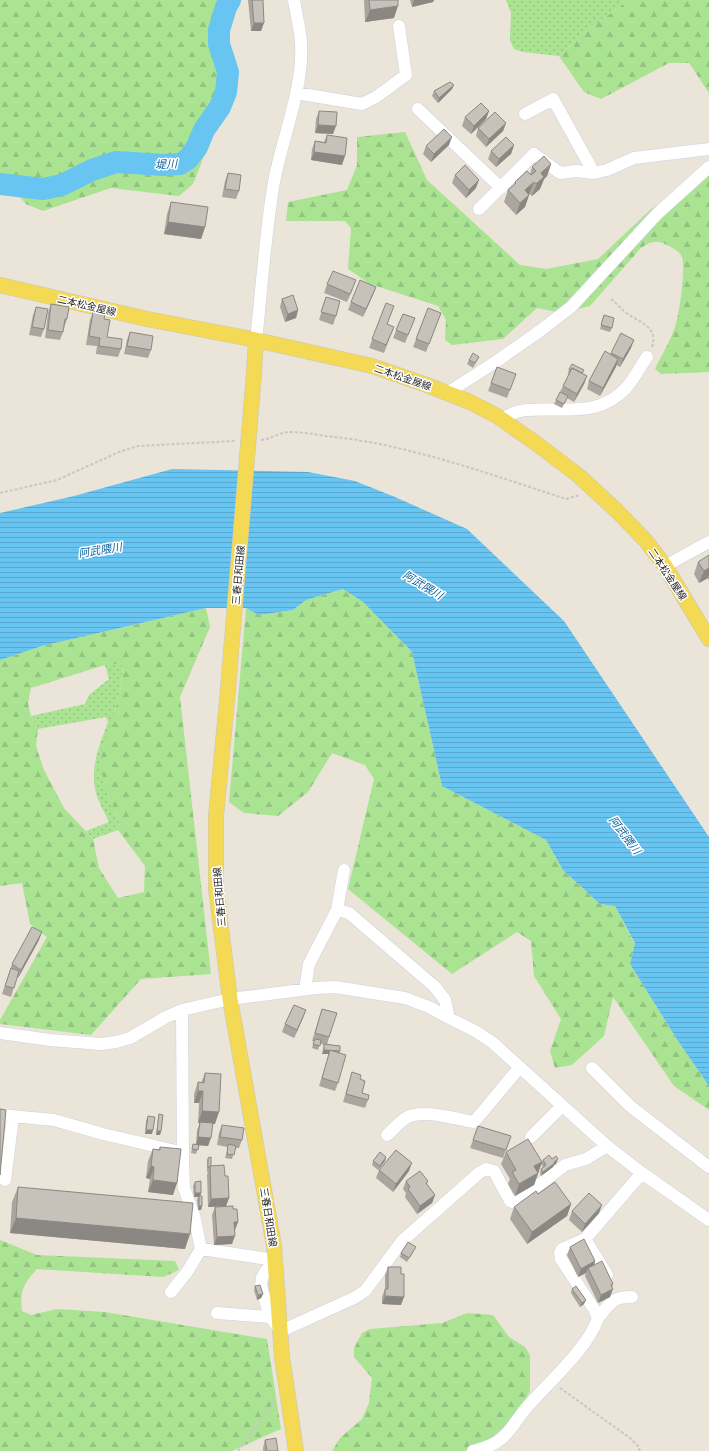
<svg xmlns="http://www.w3.org/2000/svg" width="709" height="1451" font-family="'Fira Sans','Noto Sans JP',sans-serif">
<style>
.grass{fill:url(#grass-dots)}
.forest{fill:url(#forest-firs);fill-rule:evenodd}
.water{fill:url(#water-rules)}
.lines{fill:none;stroke-linecap:round;stroke-linejoin:round}
.river{stroke:#68c4f1;stroke-width:22}
.minor-casing{stroke:#ced1e2;stroke-width:13}
.major-casing{stroke:#c7c7c7;stroke-width:16}
.path{stroke:#c7c7c7;stroke-width:2;stroke-dasharray:3 2;stroke-linecap:butt}
.minor{stroke:#fff;stroke-width:12}
.major{stroke:#f4d955;stroke-width:15}
.major-bridge-casing{stroke:#c7c7c7;stroke-width:16;stroke-linecap:butt}
.major-bridge{stroke:#f4d955;stroke-width:15}
.wall{fill:#aaa69f}
.shaded-wall{fill:#8b8782}
.building{fill:#c6c1b9;stroke:#8b8782}
.labels{text-anchor:middle;stroke-width:3;stroke-linejoin:round;paint-order:stroke}
.street-label{font-size:10px;fill:#282828;stroke:#fff}
.water-label{font-size:11px;font-style:italic;fill:#09609b;stroke:#fff}
</style>
<defs>
<pattern id="grass-dots" width="8" height="8" patternUnits="userSpaceOnUse"><rect width="8" height="8" fill="#aae493"/><path d="M2 2h.1M6 6h.1" fill="none" stroke="#92c47f" stroke-width="1.8" stroke-linecap="round"/></pattern>
<pattern id="forest-firs" width="22" height="20" patternUnits="userSpaceOnUse"><rect width="22" height="20" fill="#aae493"/><path d="M5 1l3.5 6h-7zM16 11l3.5 6h-7z" fill="#92c47f"/></pattern>
<pattern id="water-rules" width="6" height="5" patternUnits="userSpaceOnUse"><rect width="6" height="5" fill="#68c4f1"/><path d="M0 2.5h6" fill="none" stroke="#5aa8cf"/></pattern>
</defs>
<rect width="100%" height="100%" fill="#ebe4d9"/>
<!-- grass -->
<path class="grass" d="M506 0H629L584 33 559 56 523 52 514 49 510 41 511 13Z
M123 662 121 686 115 711 107 792 119 822 118 830 93 839 86 831 109 822C103 809 94 795 94 780 93 760 101 741 108 722L106 717 38 729 31 716 85 704 89 695 109 679 105 665Z"/>
<!-- forest -->
<path class="forest" d="M0 0H225L228 96 193 184 179 196 111 188 43 211 26 204 0 175Z
M629 0H709V93L689 63H669L601 99 584 92 559 56 584 33Z
M405 132 427 180 520 265 546 269 598 259 650 210 709 169V372L661 374 655 369C661 356 670 342 675 327 679 316 687 263 681 255 679 251 672 248 669 246 658 239 650 241 641 248L590 306 561 313 537 308 503 339 452 345 445 340 446 320 438 306 370 284 348 269 351 228 345 221H286L288 202 347 190 357 165V137Z
M343 589 363 602 412 652 442 786 546 840 563 870 600 904 615 906 635 944 630 964 678 1041 709 1086V1110L674 1086 613 997 604 1036 572 1065 555 1068 550 1051 561 1019 534 976 531 941 517 932 452 974 348 889 374 779 365 765 332 753 308 792 278 816 244 813 229 802 246 608 259 615 293 610 306 600Z
M206 608 210 627 180 697 211 974 141 979 91 1035 0 1024V1020L47 937 30 924 22 883 0 886V660L42 646ZM123 663 121 686 115 711 102 750 101 769 107 792 119 822 118 830 145 866 144 892 118 898 99 868 93 839 64 808 44 770 36 746 38 729 31 716 28 703 31 688 105 665Z
M0 1240 37 1255 175 1261 179 1270 163 1277 37 1269C23 1284 20 1290 22 1311L31 1315 57 1309 105 1312 267 1339 281 1429 232 1451H0Z
M467 1313 493 1315 509 1337 525 1347 530 1355V1391L516 1417 483 1445 465 1451H332L340 1438 362 1419 369 1403 372 1378 354 1357V1348L362 1333 370 1329 442 1323Z"/>
<!-- water -->
<path class="water" d="M172 469 308 472 355 481 395 497 467 529 564 621 709 837V1086L678 1041 630 964 635 943 615 906 600 904 563 870 546 840 442 786 412 652 363 602 343 589 306 600 293 610 259 615 246 608H206L42 646 0 660V513L74 496Z"/>
<g class="lines">
<!-- river -->
<path class="river" d="M0 184 43 189 62 185 92 170 116 162 164 165 180 164 188 159 197 147 204 130 220 107 226 92 228 72 219 44V30L226 7 230 0"/>
<!-- minor casing -->
<g class="minor-casing">
<path id="minor" d="M296 93 362 104 376 97 406 75 399 26
M418 109 501 188
M525 114 553 99 594 173
M479 209 534 154 560 173 576 171 594 173 607 170 634 158 709 149
M256 340C262 287 265 234 274 182 282 138 304 88 301 42 300 28 296 14 294 0
M447 393 497 361 541 330 571 307 657 214 709 167
M501 419C509 415 517 410 527 410 562 407 599 418 626 388 634 379 640 367 647 357
M665 566 709 542
M337 910 349 913 435 987 445 1000 449 1018
M305 989 309 964 337 910 344 870
M0 1033 50 1040 101 1044 116 1042 130 1038 166 1017 182 1010 230 999 316 988 335 987 405 998 429 1007 449 1018 475 1031 492 1042 607 1146 642 1173 709 1220
M592 1068 630 1106 709 1167
M0 1115 54 1120 103 1134 176 1151
M387 1135C393 1130 399 1122 406 1118 421 1108 456 1119 474 1122L520 1067
M531 1137 562 1106
M5 1180 13 1117
M585 1239 607 1275
M201 1249 275 1260
M275 1260 265 1272 262 1278 261 1286 270 1317 281 1331 354 1298 365 1291 402 1241 479 1173 486 1169 494 1171 510 1201 515 1203 565 1165 586 1159 607 1146
M171 1292 187 1272 201 1249 194 1215 184 1188 183 1160 182 1010
M217 1313 270 1317
M598 1318C611 1303 611 1297 632 1297
M473 1451C483 1448 493 1446 501 1439 512 1430 518 1417 528 1406 549 1382 589 1347 598 1318L594 1309 561 1259 560 1253 562 1249 585 1239 642 1173"/>
</g>
<!-- major casing -->
<g class="major-casing">
<path id="major" d="M0 285 147 319 256 340 372 366 427 385 470 402 497 416 537 444 579 476 617 511 646 541 665 566 709 639
M254 373 256 340
M227 701 216 816V889L230 999 274 1246 282 1357 296 1451"/>
</g>
<!-- path -->
<path class="path" d="M611 299C616 303 620 308 625 312 638 322 659 326 652 347
M261 440C271 439 280 432 290 432 302 432 314 434 326 436 408 444 489 474 566 499L580 495
M0 493 57 480 119 452 138 446 235 441
M560 1388 630 1438 638 1446 640 1451
M238 1451 275 1402"/>
<!-- minor -->
<use href="#minor" class="minor"/>
<!-- major -->
<use href="#major" class="major"/>
<!-- major-bridge casing -->
<g class="major-bridge-casing">
<path id="major-bridge" d="M227 701 254 373"/>
</g>
<!-- major-bridge -->
<use href="#major-bridge" class="major-bridge"/>
</g>
<!-- wall -->
<path class="wall" d="M248 0H263L261 31H251Z
M364 0H398L394 18 365 22Z
M410 0H434L433 2 412 7Z
M454 85 452 89 438 103 432 96 434 91Z
M319 111 333 134 315 133 316 119Z
M489 111 486 119 471 134 462 126 465 117Z
M506 123 503 131 486 147 476 136 478 128Z
M327 135 342 165 311 160 312 149 315 141 324 142Z
M449 145 431 162 423 154 426 146Z
M514 145 511 154 496 167 488 159 491 151Z
M551 164 547 176 544 179 540 189 532 196 529 194V195L525 207 516 215 504 202 508 190 514 185 515 182 530 174 532 167Z
M228 173 239 191 236 199 222 197 225 181Z
M455 175 476 188 466 198 452 183Z
M171 202 205 227 201 239 164 234 167 214Z
M327 284 353 289 347 302 324 293Z
M376 287 363 317 348 310 351 302Z
M326 297 336 316 333 325 319 320Z
M282 299 298 310 296 318 285 322 280 307Z
M386 303 387 324 394 327 384 353 369 348Z
M51 304 67 319 64 328 63 327V332L60 340 45 338 48 313Z
M36 307 44 329 41 337 29 335 33 315Z
M428 308 441 313 426 352 413 347Z
M93 312 104 319 107 337 121 349 118 357 96 354 97 346 86 345 90 320Z
M403 314 415 318 405 343 393 338Z
M604 315 612 328 610 332 600 329Z
M130 332 151 350 148 358 124 354 127 340Z
M631 348 620 367 616 365 600 396 587 389 589 381 610 354 611 353Z
M479 357 477 361 473 368 467 364 469 360Z
M497 367 516 374 507 398 488 391Z
M569 369 584 370 582 374 587 376 584 384 574 402 567 398 562 408 554 404 569 374 568 373Z
M709 555V581L708 578 699 583 694 574 698 562Z
M39 940 18 978 17 977 11 997 2 994 12 964Z
M322 1009 329 1037 327 1045 340 1051 338 1083 335 1091 319 1086 329 1054H322L323 1049 324 1045 320 1043 318 1050 312 1048 314 1041H312Z
M303 1018 294 1038 282 1032 285 1024Z
M352 1072 360 1079 362 1093 368 1100 365 1108 343 1102Z
M205 1073 215 1124H212L208 1146 199 1145 196 1154 191 1153 193 1144H196L197 1130 200 1123H198L199 1103H194V1094L198 1082 201 1083Z
M159 1114 161 1131 160 1135H156L158 1118Z
M148 1116 152 1134H145L146 1121Z
M222 1125 242 1140 239 1148H235L232 1159 225 1158 228 1147 217 1145 219 1133Z
M478 1126 511 1136 503 1158 470 1148Z
M160 1147 173 1195 148 1192 150 1179 146 1178 148 1161 153 1149H159Z
M506 1152 542 1162 534 1185 515 1196 508 1184 510 1179 501 1164Z
M386 1157 385 1161 378 1170 372 1165 373 1161Z
M208 1158 211 1166 225 1176 229 1198 226 1206 208 1207 207 1174 208 1172H207V1162Z
M552 1159 556 1164 554 1165 553 1167 541 1176 540 1173 541 1169 543 1167 541 1164 543 1160Z
M379 1170 409 1171 393 1192 376 1178Z
M406 1181H428L427 1184 435 1195 432 1203 417 1214 405 1197 406 1193 403 1189Z
M195 1182 201 1193 200 1196 202 1206 201 1210H198L197 1200 198 1197H194L193 1186Z
M18 1187 185 1249 10 1233 12 1202Z
M538 1194 571 1204 567 1216 527 1244 510 1219 514 1207Z
M215 1207 233 1209 238 1222 234 1230 232 1244 214 1245 212 1215Z
M572 1211 599 1213 582 1232 569 1220Z
M570 1247 595 1261 594 1265 612 1286 610 1297 598 1303 585 1276 586 1273 578 1277 567 1255Z
M414 1251 407 1262 400 1257 401 1253Z
M388 1267 401 1305 382 1304V1297L385 1289V1275Z
M255 1286 263 1294 261 1298 257 1300 254 1290Z
M572 1289 584 1304 580 1307 571 1293Z
M265 1440 278 1451H263V1448Z"/>
<!-- shaded-wall -->
<path class="shaded-wall" d="M414 0H434L433 2 412 7Z
M398 6 394 18 365 22 370 10Z
M254 23H264L261 31H251Z
M454 85 452 89 438 103 439 98Z
M489 111 486 119 471 134 474 126Z
M506 123 503 131 486 147 489 139Z
M318 125 336 126 333 134 315 133Z
M452 137 449 145 431 162 434 154Z
M514 145 511 154 496 167 499 159Z
M314 152 345 156 342 165 311 160Z
M551 164 547 176 544 179 540 189 532 196 541 173Z
M479 180 476 188 466 198 469 190Z
M534 182 529 194 520 202 525 190Z
M529 195 525 207 516 215 520 203Z
M168 222 205 227 201 239 164 234Z
M376 287 373 295 363 317 366 309Z
M298 310 296 318 285 322 288 314Z
M634 340 631 348 620 367 623 359Z
M618 359 616 367 600 396 603 388Z
M587 376 584 384 574 402 577 394Z
M709 568V575L708 578 699 583 704 571Z
M42 932 39 940 18 978 21 970Z
M306 1010 303 1018 294 1038 297 1030Z
M324 1050H330L329 1054H322Z
M198 1091H203L199 1103H194Z
M202 1111 219 1112 215 1124 198 1123Z
M146 1130H153L152 1134H145Z
M157 1131H161L160 1135H156Z
M198 1137 211 1138 208 1146 196 1145Z
M386 1157 385 1161 378 1170 380 1166Z
M558 1159 556 1164 554 1165 553 1167 541 1176 543 1172Z
M542 1162 534 1185 515 1196 519 1184 534 1166Z
M412 1163 409 1171 393 1192 396 1184Z
M151 1166 154 1167 150 1179 146 1178Z
M153 1180 177 1183 173 1195 148 1192Z
M195 1193H201L200 1197H194Z
M435 1195 432 1203 417 1214 420 1206Z
M229 1198 226 1206 208 1207 211 1199Z
M571 1204 567 1216 527 1244 532 1232Z
M602 1205 599 1213 582 1232 585 1224Z
M199 1206H202L201 1210H198Z
M16 1218 190 1234 185 1249 10 1233Z
M234 1222H238L235 1230H231Z
M235 1236 232 1244 214 1245 217 1237Z
M595 1261 593 1270 588 1268 586 1273 578 1277 581 1269Z
M613 1284 610 1291 613 1289 610 1297 598 1303 601 1295 611 1285Z
M263 1294 261 1298 257 1300 258 1295Z
M385 1296 404 1297 401 1305 382 1304Z
M586 1300 584 1304 580 1307 582 1303Z"/>
<!-- building -->
<path class="building" d="M252 0H263L264 23H254Z
M369 0H398V6L370 10Z
M450 82 454 85 439 98 434 91Z
M481 103 489 111 474 126 465 117Z
M319 111 337 112 336 126 318 125Z
M495 112 506 123 489 139 478 128Z
M444 129 452 137 434 154 426 146Z
M327 135 347 138 345 156 314 152 315 141 326 143Z
M506 137 514 145 499 159 491 151Z
M544 156 551 164 541 173 544 177 536 184 534 182 525 190 529 195 520 203 508 190 516 183 515 182 527 171 531 175 536 171 532 167Z
M465 165 479 180 469 190 455 175Z
M228 173 241 175 239 191 225 189Z
M171 202 208 207 205 227 168 222Z
M333 271 356 280 350 294 327 284Z
M360 280 376 287 366 309 351 302Z
M293 295 298 310 288 314 282 299Z
M326 297 340 301 336 316 321 312Z
M386 303 394 306 387 324 394 327 386 345 372 339Z
M51 304 69 307 67 319H65L63 332 48 330Z
M36 307 48 309 44 329 32 327Z
M428 308 441 313 429 344 416 339Z
M93 312 105 314 104 319 110 320 107 337 122 339 121 349 99 346 100 338 89 336Z
M403 314 415 318 408 335 396 330Z
M604 315 614 318 612 328 601 325Z
M130 332 153 336 151 350 127 346Z
M621 333 634 340 623 359 611 353Z
M605 351 618 359 603 388 589 381Z
M473 353 479 357 475 363 469 360Z
M572 364 584 370 582 373 572 368 571 370 569 369Z
M497 367 516 374 510 390 491 383Z
M572 368 587 376 577 394 563 386Z
M560 392 568 396 564 404 556 400Z
M709 555V568L704 571 698 562Z
M32 927 42 932 21 970 12 964Z
M11 968 19 971 14 988 5 986Z
M294 1005 306 1010 297 1030 285 1024Z
M322 1009 337 1013 329 1037 315 1033Z
M315 1039 321 1040 320 1046 313 1044Z
M324 1044 340 1046V1051L324 1050Z
M330 1050 346 1055 338 1083 322 1078Z
M352 1072 361 1075 360 1079 365 1081 362 1093 369 1095 368 1100 346 1094Z
M205 1073 221 1074 219 1112 202 1111 203 1091H198V1082L204 1083Z
M0 1109 6 1110 0 1175Z
M159 1114 163 1115 161 1131H157Z
M148 1116 155 1117 153 1130H146Z
M200 1122 213 1123 211 1138 198 1137Z
M222 1125 244 1128 242 1140 220 1137Z
M478 1126 511 1136 506 1150 473 1140Z
M528 1139 542 1162 534 1166 538 1173 519 1184 512 1172 516 1170 506 1152Z
M193 1144 199 1145 198 1150 192 1149Z
M228 1144 236 1146 234 1155 227 1154Z
M160 1147 181 1149 177 1183 153 1180 154 1167 151 1166 153 1149 160 1150Z
M396 1150 412 1163 396 1184 379 1170Z
M380 1152 386 1157 380 1166 373 1161Z
M549 1155 552 1159 556 1156 558 1159 554 1162 555 1163 543 1172 541 1169 546 1165 543 1160Z
M211 1157V1166H210L208 1168V1158Z
M224 1165 225 1176H228L229 1198 211 1199 210 1166Z
M420 1171 428 1181 426 1183 435 1195 420 1206 408 1189 410 1187 406 1181Z
M201 1181V1193H195V1182Z
M555 1182 571 1204 532 1232 514 1207 536 1191 538 1194Z
M18 1187 193 1203 190 1234 16 1218Z
M589 1193 602 1205 585 1224 572 1211Z
M199 1196H202V1206H199Z
M233 1206V1209H237L238 1222H234L235 1236 217 1237 215 1207Z
M584 1239 595 1261 581 1269 570 1247Z
M408 1242 416 1247 409 1258 401 1253Z
M602 1261 613 1284 611 1285 613 1289 601 1295 588 1268Z
M388 1267H401V1274H404V1297L385 1296V1289H388Z
M260 1285 263 1294 258 1295 255 1286Z
M576 1286 586 1300 582 1303 572 1289Z
M276 1438 278 1451H267L265 1440Z"/>
<g class="labels">
<!-- street labels -->
<g class="street-label">
<text transform="translate(87 305) rotate(13)" y="4">二本松金屋線</text>
<text transform="translate(403 377) rotate(19)" y="4">二本松金屋線</text>
<text transform="translate(668 574) rotate(56)" y="4">二本松金屋線</text>
<text transform="translate(238 575) rotate(-85)" y="4">三春日和田線</text>
<text transform="translate(219 897) rotate(-95)" y="4">三春日和田線</text>
<text transform="translate(269 1217) rotate(81)" y="4">三春日和田線</text>
</g>
<!-- water labels -->
<g class="water-label">
<text transform="translate(166 164) rotate(-2)" y="4">堤川</text>
<text transform="translate(100 550) rotate(-9)" y="4">阿武隈川</text>
<text transform="translate(423 585) rotate(31)" y="4">阿武隈川</text>
<text transform="translate(625 835) rotate(53)" y="4">阿武隈川</text>
</g>
</g>
</svg>
